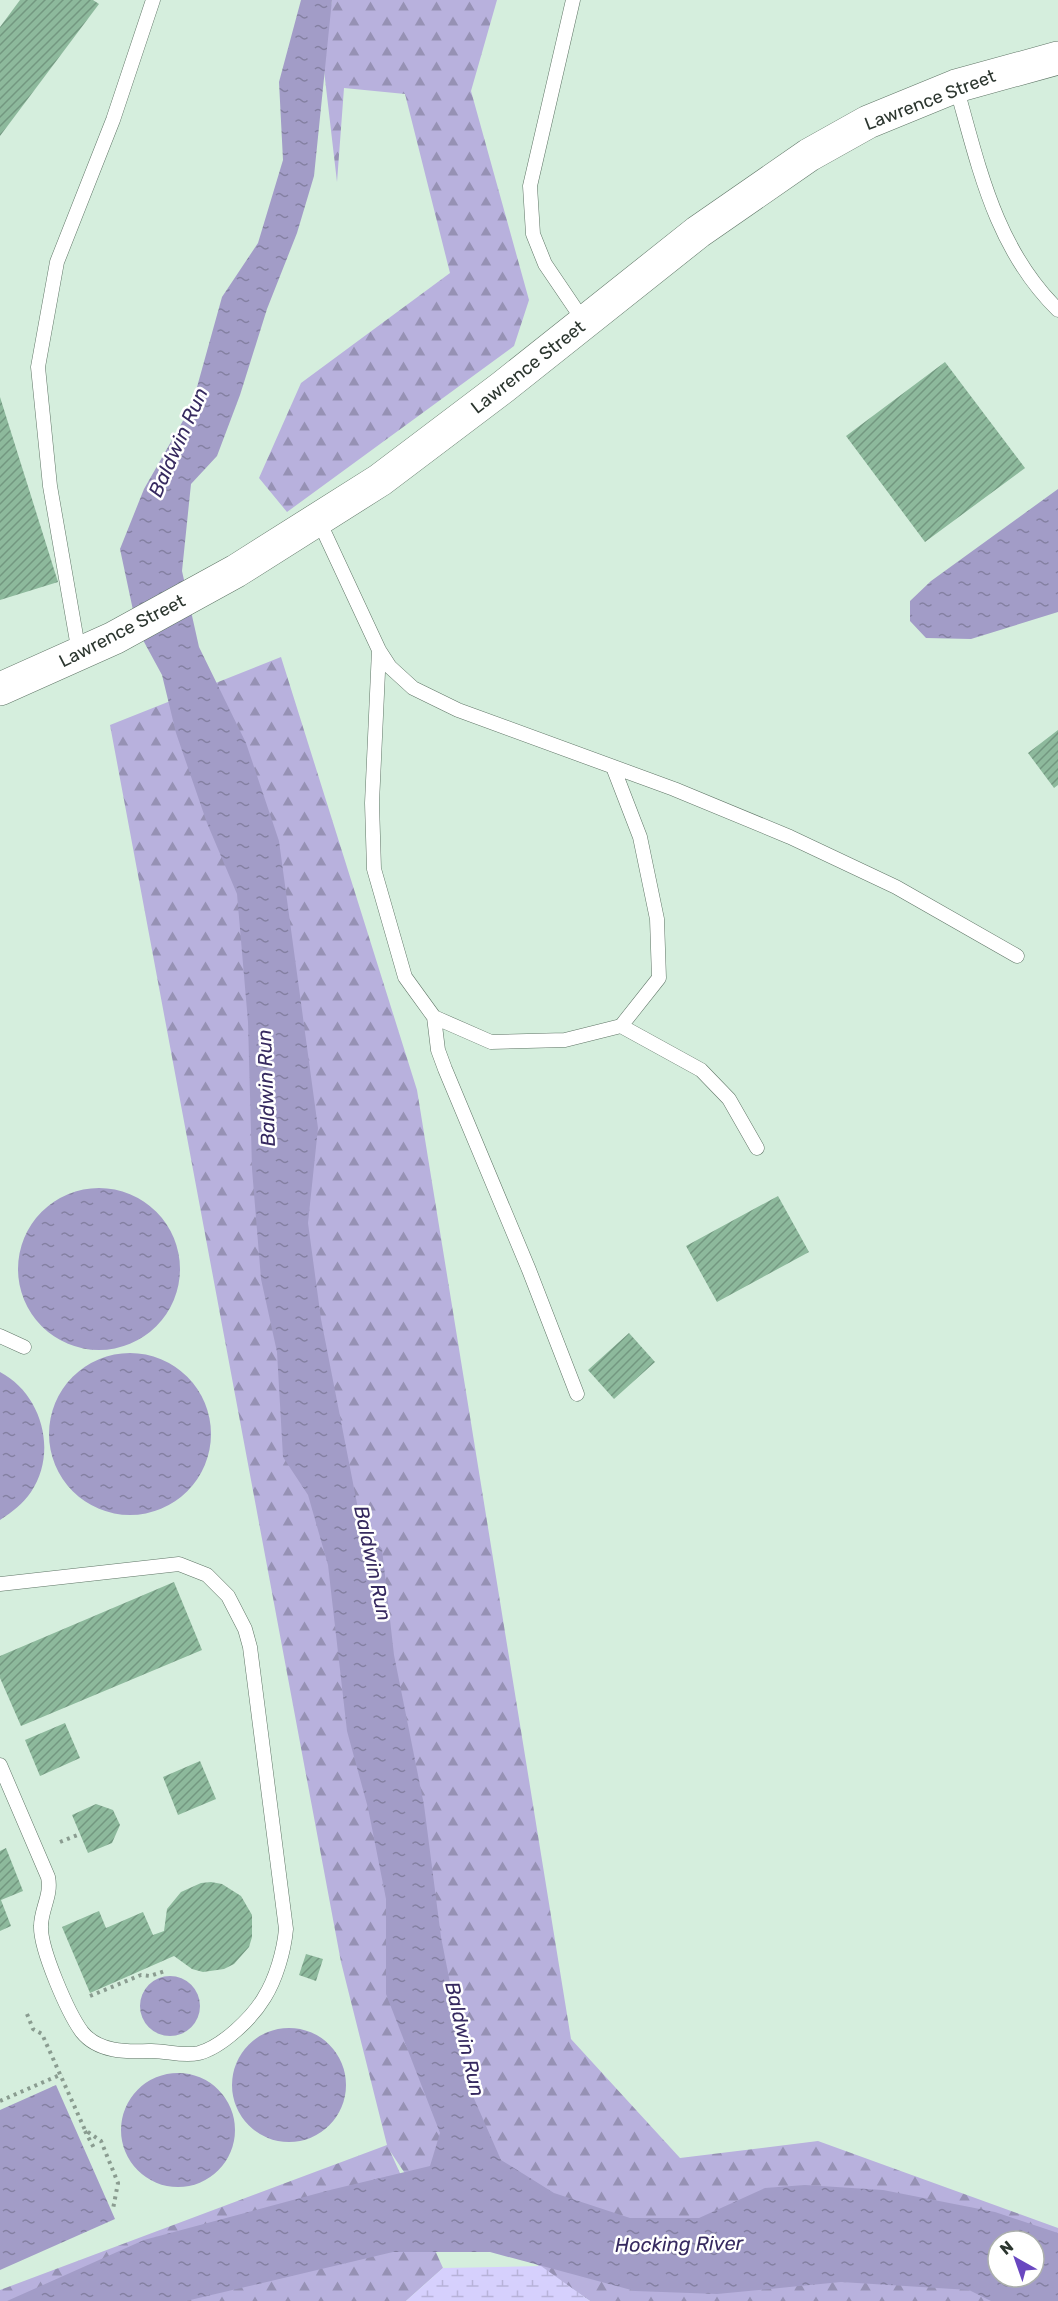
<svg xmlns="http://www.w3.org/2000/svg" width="1058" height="2301" font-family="Rubik,sans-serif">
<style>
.forest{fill:url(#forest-firs);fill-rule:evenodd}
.wetland{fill:url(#wetland-marsh)}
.water{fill:url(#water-ripples);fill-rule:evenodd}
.building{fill:url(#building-hatch)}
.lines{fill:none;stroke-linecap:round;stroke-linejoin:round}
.lane-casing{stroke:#5f7566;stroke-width:15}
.secondary-casing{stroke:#5f7566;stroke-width:34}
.path{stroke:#8a9c90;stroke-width:4;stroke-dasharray:3 4.5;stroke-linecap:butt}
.lane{stroke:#fff;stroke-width:14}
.secondary{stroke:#fff;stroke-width:33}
.labels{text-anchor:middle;stroke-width:5;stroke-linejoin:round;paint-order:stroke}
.street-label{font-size:18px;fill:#2c362f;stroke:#fff}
.water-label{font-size:20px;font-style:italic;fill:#36295f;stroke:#fff}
</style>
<defs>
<pattern id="forest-firs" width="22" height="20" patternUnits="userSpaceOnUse" patternTransform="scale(1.5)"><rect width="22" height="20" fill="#b8b1dd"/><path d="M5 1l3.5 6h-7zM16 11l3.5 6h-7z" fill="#9691b4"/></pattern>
<pattern id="wetland-marsh" width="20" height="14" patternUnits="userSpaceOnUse" patternTransform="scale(1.5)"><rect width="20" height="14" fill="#d6d0fd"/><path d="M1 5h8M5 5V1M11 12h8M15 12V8" fill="none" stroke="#b8b3d9"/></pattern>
<pattern id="water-ripples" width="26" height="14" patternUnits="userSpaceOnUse" patternTransform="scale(1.5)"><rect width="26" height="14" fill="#a29cc7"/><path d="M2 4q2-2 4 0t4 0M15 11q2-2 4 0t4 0" fill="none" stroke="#8480a2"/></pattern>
<pattern id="building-hatch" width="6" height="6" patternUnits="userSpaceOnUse" patternTransform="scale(1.5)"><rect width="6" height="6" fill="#8db99c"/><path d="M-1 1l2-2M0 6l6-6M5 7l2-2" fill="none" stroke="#739780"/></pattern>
</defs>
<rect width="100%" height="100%" fill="#d5eedd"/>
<!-- forest -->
<path class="forest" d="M332 0H497L471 91 529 300 514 346 287 512 259 478 301 383 450 273 405 94 344 88 337 182 322 53Z
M281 657 417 1090 571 2039 680 2158 818 2141 1058 2228V2301H590L406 2175 390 2151 443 2268 406 2301H0V2290L387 2145 341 1962 110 725ZM998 2241H1034V2277H998Z"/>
<!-- wetland -->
<path class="wetland" d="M541 2266 590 2301H406L443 2268Z"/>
<!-- water -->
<path class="water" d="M301 0H332L314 176 297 233 267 309 240 395 217 456 191 484 182 571 199 647 246 743 279 841 318 1128 308 1223 321 1319 361 1524 382 1549 394 1655 424 1805 441 1937 472 2094 501 2160 554 2193 630 2218H699L765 2188 805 2185 883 2190 995 2212 1058 2233V2301H991L969 2290 841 2282 717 2294 635 2291 490 2252H393L186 2301H7L144 2240 330 2190 430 2166 440 2133 386 1994V1899L368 1808 347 1731 328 1565 308 1495 283 1457 277 1352 261 1279 252 1169 248 1022 237 894 207 823 176 733 162 675 137 629 120 549 144 489 192 405 222 297 258 243 283 160 279 82ZM998 2241H1034V2277H998Z
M1058 489V612L971 639 926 638 910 621V601L931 581Z
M18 1269a81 81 0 1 1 162 0a81 81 0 1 1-162 0Z
M49 1434a81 81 0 1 1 162 0a81 81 0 1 1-162 0Z
M0 1372C42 1394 58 1452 31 1492 23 1504 12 1512 0 1520Z
M140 2006a30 30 0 1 1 60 0a30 30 0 1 1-60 0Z
M232 2085a57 57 0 1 1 114 0a57 57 0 1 1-114 0Z
M121 2130a57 57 0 1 1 114 0a57 57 0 1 1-114 0Z
M56 2085 115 2219 0 2270V2110Z"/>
<!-- building -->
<path class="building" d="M20 0H93L99 4 0 136V27Z
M945 362 1025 468 925 542 846 436Z
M0 397 58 582 0 600Z
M1058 730V785L1054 788 1028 753Z
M778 1196 809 1252 717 1302 686 1246Z
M629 1333 655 1362 614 1399 588 1370Z
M174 1582 202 1650 21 1726 0 1678V1656Z
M65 1723 80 1758 40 1776 25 1740Z
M200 1761 216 1799 178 1815 163 1777Z
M96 1804 113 1810 120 1825 112 1843 88 1853 72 1815Z
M6 1848 23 1891 1 1900 11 1926 0 1931V1851Z
M211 1882 222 1884 241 1896 252 1915V1937L249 1947 234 1964 224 1969 203 1972 192 1969 174 1956 90 1993 62 1927 99 1911 106 1928 143 1912 153 1935 164 1931 167 1909 181 1892 201 1883Z
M306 1954 323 1959 316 1981 299 1975Z"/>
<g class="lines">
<!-- lane casing -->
<g class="lane-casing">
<path id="lane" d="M573 0 530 186 533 234 545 264 585 323
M956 86C979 167 995 248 1058 310
M318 519 379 650 390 667 413 688 458 710 674 789 790 837 896 887 1017 956
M379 650 372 803 374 869 405 977 434 1017 491 1042 565 1040 621 1026 659 978 657 919 640 837 613 767
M79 653 50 486 38 367 57 262 113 120 153 0
M434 1017 438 1050 445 1069 529 1270 577 1394
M621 1026 701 1070 729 1099 757 1148
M0 1336 24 1347
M0 1584 179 1564 207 1575 228 1596 245 1629 250 1647 286 1929C284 1951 276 1979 264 1998 252 2018 222 2047 199 2053 181 2057 166 2050 149 2051 126 2052 98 2052 82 2032 68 2013 40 1949 41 1926 41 1909 52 1895 48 1877L0 1765"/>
</g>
<!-- secondary casing -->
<g class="secondary-casing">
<path id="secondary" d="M0 689 114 638 236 571 380 480 503 387 698 232 809 155 868 122 956 86 1058 58"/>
</g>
<!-- path -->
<path class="path" d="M60 1842 80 1834
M90 1996 141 1975 150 1976 165 1971
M27 2014 33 2029 42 2034 85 2130 101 2141 118 2183 113 2209
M0 2101 62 2074
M85 2131 94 2148"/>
<!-- lane -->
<use href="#lane" class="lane"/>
<!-- secondary -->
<use href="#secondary" class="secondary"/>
</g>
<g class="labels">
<!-- street labels -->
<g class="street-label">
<text transform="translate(930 100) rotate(-21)" y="6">Lawrence Street</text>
<text transform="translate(528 367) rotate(-38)" y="6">Lawrence Street</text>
<text transform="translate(122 631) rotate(-27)" y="6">Lawrence Street</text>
</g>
<!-- water labels -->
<g class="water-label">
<text transform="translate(178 442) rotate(-66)" y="7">Baldwin Run</text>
<text transform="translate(266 1088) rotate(-92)" y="7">Baldwin Run</text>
<text transform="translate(373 1563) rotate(78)" y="7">Baldwin Run</text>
<text transform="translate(465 2039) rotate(77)" y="7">Baldwin Run</text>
<text transform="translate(679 2244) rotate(-1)" y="7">Hocking River</text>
</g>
</g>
<!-- north arrow -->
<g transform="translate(1016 2259) rotate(320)"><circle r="28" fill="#ffffff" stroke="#abafac" stroke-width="1.5"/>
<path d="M0-4.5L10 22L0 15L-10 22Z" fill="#6947c0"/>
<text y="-9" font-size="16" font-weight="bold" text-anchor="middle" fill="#2c362f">N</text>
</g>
</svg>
